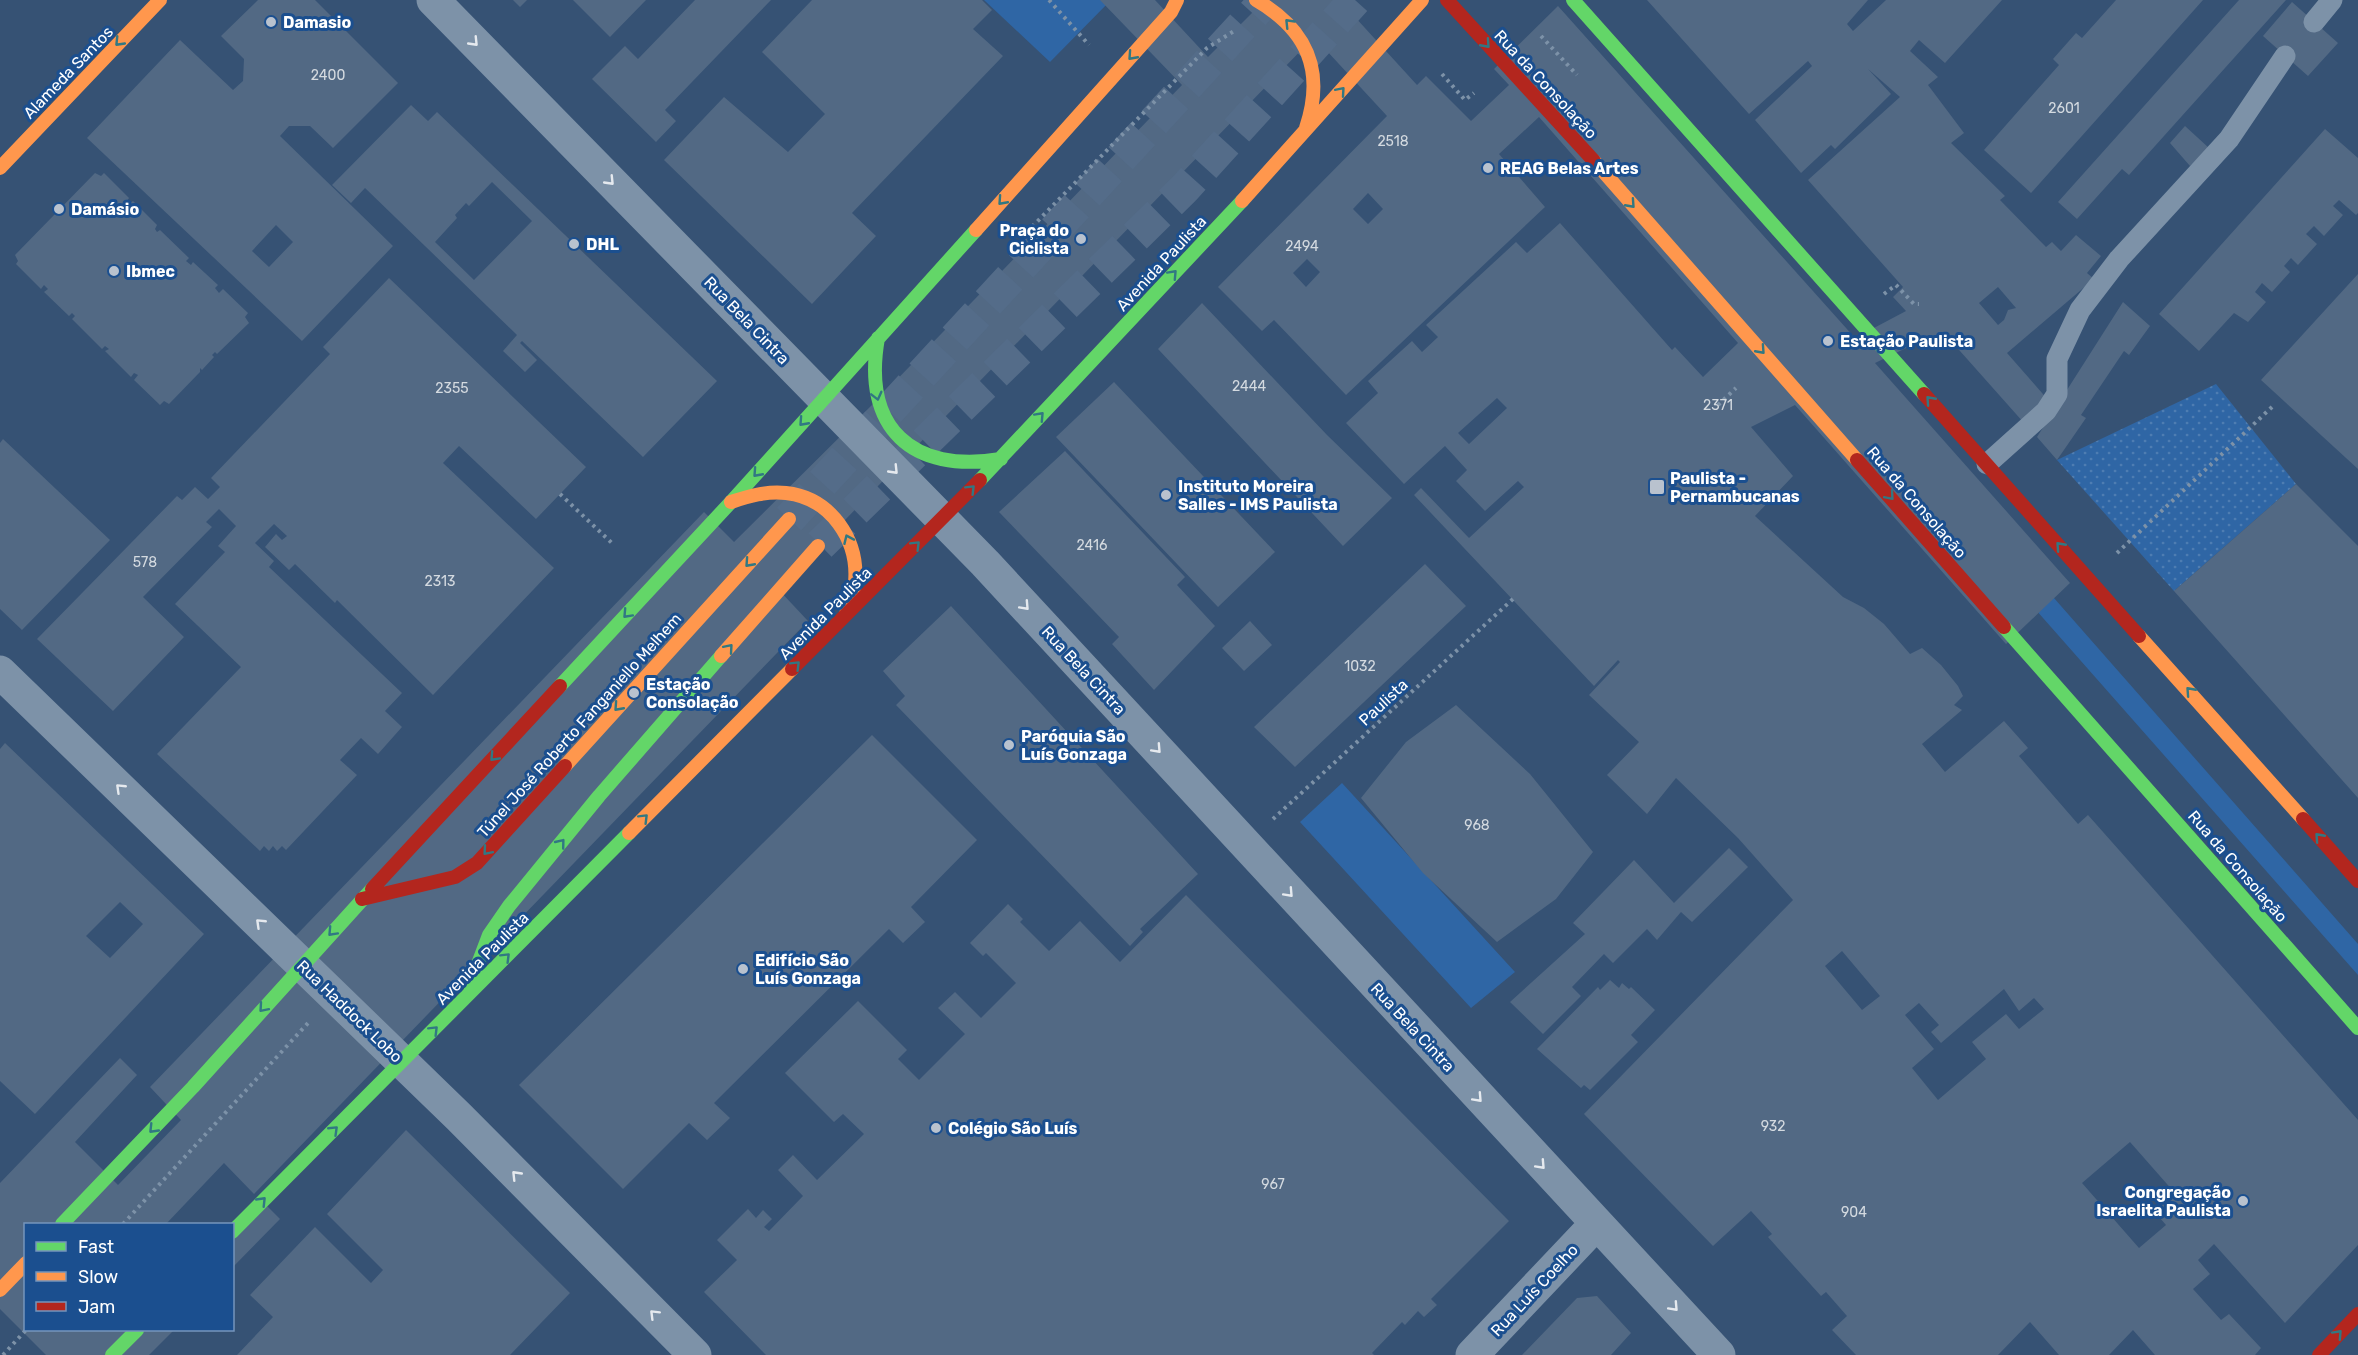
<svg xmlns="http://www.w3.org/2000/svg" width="2358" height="1355" font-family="Rubik,sans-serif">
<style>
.grass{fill:url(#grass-dots)}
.garden{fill:#2f66a5}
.building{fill:#526984;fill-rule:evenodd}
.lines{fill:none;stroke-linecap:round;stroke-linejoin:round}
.primary-tunnel{stroke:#546c89;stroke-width:33;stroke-dasharray:33 16;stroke-linecap:butt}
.path{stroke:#7d92a8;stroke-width:4;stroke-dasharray:3 4.5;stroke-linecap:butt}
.lane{stroke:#7d92a8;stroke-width:21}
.street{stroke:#7d92a8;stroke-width:33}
.fast{stroke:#63d668;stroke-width:14}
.slow{stroke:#ff974d;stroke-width:14}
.jam{stroke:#b3261e;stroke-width:14}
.oneway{stroke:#317883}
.oneway2{stroke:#e5e9ee}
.poi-dot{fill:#b9c2ce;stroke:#1b4f8f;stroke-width:2}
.labels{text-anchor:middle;stroke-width:6;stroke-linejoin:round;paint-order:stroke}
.number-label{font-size:14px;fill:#d4dae0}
.poi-label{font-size:16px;font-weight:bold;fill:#fff;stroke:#1b4f8f;text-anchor:start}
.street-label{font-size:16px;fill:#fff;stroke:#1b4f8f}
</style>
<defs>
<pattern id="grass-dots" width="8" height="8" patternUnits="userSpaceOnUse" patternTransform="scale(1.5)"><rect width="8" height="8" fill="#2f66a5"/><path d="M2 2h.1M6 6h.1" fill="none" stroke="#4e7db2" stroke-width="1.8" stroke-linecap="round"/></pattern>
</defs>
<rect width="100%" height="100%" fill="#365274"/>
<!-- grass -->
<path class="grass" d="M2216 384 2296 484 2174 591 2057 460Z"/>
<!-- garden -->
<path class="garden" d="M984 0H1111L1050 62Z
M1722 220 2358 944V975L1706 236Z
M1342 783 1515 972 1471 1008 1300 822Z"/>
<!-- building -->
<path class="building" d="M258 0H315L398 83 333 148 310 126H289L280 136 393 246 302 341 87 138 180 40 233 90 243 81 244 59 221 36ZM276 225 293 242 269 267 252 251Z
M513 0H527L520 7Z
M573 0H646L610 37Z
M695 0H771L665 110 676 121 656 142 592 79 625 46 638 59Z
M812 0H982L992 10 973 29 1003 56 852 213 876 236 812 304 664 160 724 97 788 152 825 114 762 52Z
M1100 0H1155L1208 57 1265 0H1349L1344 5 1417 85 1426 76 1471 121 1509 85 1494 69 1558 6 1855 338 1906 311 1893 297 1903 287 1808 180 1900 97 1868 69 1891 94 1835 149 1831 145 1801 173 1755 120 1812 66 1808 61 1749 114 1647 0H1868L1847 24 1853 31 1886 0H2002L1945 63 1919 40 1910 51 1938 77 1928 85 1964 133 1951 143 2005 196 2000 200 2046 247 2052 242 2061 251 2076 235 2101 256 2087 273 2094 279 2007 353 2049 401 2024 423 1944 333 1932 343 1927 338 1875 363 2070 583 2006 644 1795 405 1751 427 1793 476 1755 516 1843 597 1864 608 1884 624 1910 654 1922 648 1941 665 1958 686 1963 696 1954 705 1962 710 1922 744 1945 772 2004 721 2028 748 2019 756 2078 824 2088 815 2358 1120V1245L2285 1323 2214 1244 2198 1260 2210 1274 2193 1289 2221 1320 2229 1314 2261 1348 2255 1355H2155L2133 1330 2109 1355H2059L2030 1322 1998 1355H1856L1832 1330 1847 1316 1826 1292 1821 1296 1793 1265 1768 1237 1772 1234 1751 1211 1713 1246 1584 1114 1793 900 1738 838 1676 778 1647 814 1607 775 1639 742 1589 695 1620 662 1618 660 1594 686 1414 495 1421 488 1469 538 1524 487 1518 481 1485 511 1456 481 1467 470 1445 446 1404 484 1346 423 1378 393 1368 381 1412 341 1422 352 1438 337 1426 325 1516 242 1527 253 1560 223 1672 350 1675 347 1703 377 1738 343 1539 117 1499 154 1545 207 1346 395 1274 320 1262 331 1218 287 1387 116 1314 37 778 589 808 621 254 1194 224 1163 166 1224H26V1330H174L149 1355H46L0 1309V1183L120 1058 137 1075 75 1142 118 1185 181 1120 150 1087 704 512 734 542 881 396 1182 85ZM1368 193 1383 209 1368 224 1353 209ZM1307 259 1320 272 1306 287 1293 273ZM1998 287 2016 308 2008 310 2004 320 1998 325 1979 303ZM1497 398 1507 408 1469 444 1458 433ZM1842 951 1880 996 1862 1010 1825 966ZM2004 989 2019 1011 2034 998 2044 1009 2019 1029 2006 1014 1972 1042 1986 1059 1938 1100 1912 1068 1934 1049 1905 1015 1919 1003 1939 1025 1931 1032 1941 1043ZM2130 1142 2174 1192 2153 1210 2166 1225 2139 1248 2082 1183Z
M2116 0H2203L2031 193 1984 150 2059 65 2053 59 2076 33 2082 38Z
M2239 0H2286L2129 175 2122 169 2077 219 2058 202Z
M2292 2 2338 43 2308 76 2263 36Z
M411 105 428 121 437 112 717 381 643 457 522 341 520 343 537 360 525 372 503 351 517 335 365 188 351 203 332 185ZM492 182 532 221 474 280 435 242 457 218 455 215 466 203 469 206Z
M2185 126 2209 148 2190 166 2170 143Z
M2325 129 2358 158V213L2356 215 2339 200 2333 206 2343 215 2324 236 2314 226 2306 234 2317 244 2298 265 2291 258 2284 266 2290 272 2272 292 2262 283 2255 292 2266 302 2248 322 2234 313 2199 351 2159 314Z
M95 173 101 176 104 173 129 198 127 201 129 204 133 201 157 225 155 229 157 232 160 230 189 258 186 261 191 265 193 262 218 285 215 288 219 293 223 289 248 313 245 317 249 323 217 354 215 352 212 355 214 357 202 370 200 368V372L169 404 164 401 160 405 134 380 138 375 134 373 131 377 105 351 109 349 105 346 102 349 72 319 75 316 72 313 69 316 44 292 48 289 44 285 41 289 16 264 18 261 15 255Z
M2358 274V469L2261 380Z
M389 278 586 467 536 519 459 446 443 463 554 568 433 695 337 600 335 603 295 564 289 570 265 547 276 534 282 540 287 536 274 524 255 543 274 561 269 567 402 693 385 711 402 727 378 754 361 738 340 760 357 775 286 850 282 846 277 851 273 846 269 851 264 846 260 851 157 754 241 667 175 604 225 552 218 546 236 526 219 509 206 522 212 527 143 597 184 637 113 711 37 639 177 496 182 500 195 487 208 499 220 487 211 478 330 354 323 347Z
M2123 302 2150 326 2129 355 2124 351 2081 415 2086 418 2057 460 2037 437Z
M1202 303 1327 435 1392 498 1343 546 1158 349Z
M1114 382 1275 552 1218 607 1056 437Z
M3 439 110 540 22 630 0 609V443Z
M1065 451 1185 577 1177 585 1215 626 1154 690 1112 644 1119 637 999 512Z
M2296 484 2358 546V798L2174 591Z
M1425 564 1466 606 1295 767 1254 727Z
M951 606 1198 874 1140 929 1143 932 1130 946 896 705 905 696 883 671Z
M1250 621 1272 645 1244 671 1222 648Z
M1456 705 1530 774 1593 852 1556 899 1497 942 1423 873 1361 798 1406 742Z
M872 735 977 840 911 907 925 922 903 943 889 929 714 1103 730 1118 707 1140 689 1123 623 1189 519 1085Z
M5 743 204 934 35 1114 0 1081V749ZM120 902 143 924 110 958 86 936Z
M1729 848 1748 867 1692 922 1681 912 1657 940 1647 929 1613 963 1604 954 1572 987 1581 996 1543 1034 1510 1002 1585 934 1573 923 1634 860 1674 903Z
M1186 895 1509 1221 1431 1299 1437 1305 1424 1317 1418 1311 1405 1325 1402 1322 1372 1353 1374 1355H766L704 1292 737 1260 717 1240 748 1209 756 1218 763 1210 772 1219 764 1227 769 1231 803 1196 778 1170 793 1155 817 1180 864 1134 843 1114 834 1122 785 1073 858 1001 907 1050 898 1059 919 1080 965 1034 938 1008 955 992 981 1018 1016 983 986 953 983 956 970 943 1008 904 1023 919 1020 922 1049 951 1080 921 1120 962Z
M1610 980 1619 988 1622 983 1629 989 1631 987 1655 1010 1631 1035 1638 1042 1590 1090 1584 1085 1581 1088 1537 1049 1598 987 1600 990Z
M406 1130 570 1293 510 1355H237L273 1317 250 1295 315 1227 371 1283 383 1270 327 1214Z
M262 1201 280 1219 232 1268V1232Z
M1597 1296 1631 1333 1611 1355H1522L1577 1298Z"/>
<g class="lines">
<!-- primary-tunnel -->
<path class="primary-tunnel" d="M789 519 1266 0
M820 545 1184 189 1355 0"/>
<!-- path -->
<path class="path" d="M1049 0 1089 45
M1541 36 1577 75
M1442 74 1465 100 1474 93
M1027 232 1207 48 1234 31
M1884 294 1896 285 1914 304H1919
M1718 405 1736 388
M560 494 614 545
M2117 553 2273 406
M1273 819 1513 599
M123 1224 309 1022
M3 1355 26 1330"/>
<!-- lane -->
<path class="lane" d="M2314 22 2332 0
M1987 464 2046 411 2057 394V359L2080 310 2119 259 2229 139 2285 56"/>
<!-- street -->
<path class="street" d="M433 0 985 563 1719 1355
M0 672 459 1117 695 1355
M1472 1355 1596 1224"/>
<!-- fast -->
<path class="fast" d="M1573 0 1924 394
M878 338C862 428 912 474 1001 459
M980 480 1242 201
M2004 627 2358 1028
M560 686 731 502 976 230
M470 985 489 935 509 906 599 796 721 656
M62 1224 193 1087 372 889
M232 1232 629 833
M112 1355 137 1330"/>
<!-- slow -->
<path class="slow" d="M1256 0C1308 30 1325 71 1306 128
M1594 161 1857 460
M0 168 160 0
M1242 201 1422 0
M976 230 1171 12 1177 0
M731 502C749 496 766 491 786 493 831 498 859 540 855 583 855 593 849 604 846 614
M2139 636 2303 819
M721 656 818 546
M565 766 789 519
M629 833 792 669
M0 1290 26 1263"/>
<!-- jam -->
<path class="jam" d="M1447 0 1594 161
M1924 394 2139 636
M1857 460 2004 627
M792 669 980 480
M2303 819 2358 881
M372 889 560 686
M362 899 455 877 477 863 565 766
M2319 1355 2358 1314"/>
</g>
<!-- one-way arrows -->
<defs><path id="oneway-chevron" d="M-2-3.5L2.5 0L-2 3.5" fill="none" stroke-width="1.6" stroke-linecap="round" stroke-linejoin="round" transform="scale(1.5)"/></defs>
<g class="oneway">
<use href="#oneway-chevron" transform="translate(1289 23) rotate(-134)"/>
<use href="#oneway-chevron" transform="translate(119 42) rotate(134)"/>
<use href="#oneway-chevron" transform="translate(1486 44) rotate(48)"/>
<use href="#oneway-chevron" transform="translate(1132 56) rotate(132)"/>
<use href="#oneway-chevron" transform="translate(1341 91) rotate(-49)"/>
<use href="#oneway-chevron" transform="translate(1002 201) rotate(132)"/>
<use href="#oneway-chevron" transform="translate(1631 204) rotate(48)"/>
<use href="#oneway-chevron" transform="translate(1173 274) rotate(-47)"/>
<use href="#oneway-chevron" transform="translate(1761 350) rotate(48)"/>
<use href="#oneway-chevron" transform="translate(877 396) rotate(76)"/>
<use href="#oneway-chevron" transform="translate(1930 400) rotate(-132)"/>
<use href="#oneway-chevron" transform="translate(1040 416) rotate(-47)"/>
<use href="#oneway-chevron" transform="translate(803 422) rotate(132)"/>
<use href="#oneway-chevron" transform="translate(757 473) rotate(132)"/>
<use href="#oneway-chevron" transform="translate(971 489) rotate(-45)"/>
<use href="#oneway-chevron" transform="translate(1890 496) rotate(49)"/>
<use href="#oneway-chevron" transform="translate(848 539) rotate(-114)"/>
<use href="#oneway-chevron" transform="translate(916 545) rotate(-45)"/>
<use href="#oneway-chevron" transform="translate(2060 546) rotate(-132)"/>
<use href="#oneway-chevron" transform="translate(749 563) rotate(132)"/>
<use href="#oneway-chevron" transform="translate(627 614) rotate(133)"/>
<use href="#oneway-chevron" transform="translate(729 648) rotate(-49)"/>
<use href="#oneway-chevron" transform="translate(796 665) rotate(-45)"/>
<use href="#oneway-chevron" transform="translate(2190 691) rotate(-132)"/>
<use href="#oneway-chevron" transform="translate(618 707) rotate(132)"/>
<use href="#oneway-chevron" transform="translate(494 757) rotate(133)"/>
<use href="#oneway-chevron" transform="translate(644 818) rotate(-45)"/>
<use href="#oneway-chevron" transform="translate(2319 837) rotate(-132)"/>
<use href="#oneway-chevron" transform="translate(561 843) rotate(-51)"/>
<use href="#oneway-chevron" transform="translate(487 851) rotate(131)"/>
<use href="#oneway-chevron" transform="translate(332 932) rotate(133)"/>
<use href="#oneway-chevron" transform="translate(506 957) rotate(-45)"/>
<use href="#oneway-chevron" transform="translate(263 1008) rotate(131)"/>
<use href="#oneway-chevron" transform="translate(434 1030) rotate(-45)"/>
<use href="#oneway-chevron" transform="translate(153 1129) rotate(134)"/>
<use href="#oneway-chevron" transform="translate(334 1130) rotate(-44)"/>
<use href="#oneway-chevron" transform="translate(262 1201) rotate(-46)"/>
<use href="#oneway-chevron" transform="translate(2338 1334) rotate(-47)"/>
</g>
<g class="oneway2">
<use href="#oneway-chevron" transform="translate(474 42) rotate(46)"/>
<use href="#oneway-chevron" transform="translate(610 181) rotate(46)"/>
<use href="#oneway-chevron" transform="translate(894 470) rotate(46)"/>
<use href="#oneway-chevron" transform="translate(1025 606) rotate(47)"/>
<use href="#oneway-chevron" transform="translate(1157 749) rotate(47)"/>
<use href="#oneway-chevron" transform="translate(120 788) rotate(-136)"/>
<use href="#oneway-chevron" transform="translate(1289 893) rotate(47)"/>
<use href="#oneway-chevron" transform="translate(260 923) rotate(-136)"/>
<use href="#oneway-chevron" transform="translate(1478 1098) rotate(47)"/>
<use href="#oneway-chevron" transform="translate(1541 1165) rotate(47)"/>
<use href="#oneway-chevron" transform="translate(516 1175) rotate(-134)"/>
<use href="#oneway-chevron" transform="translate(1674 1307) rotate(47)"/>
<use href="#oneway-chevron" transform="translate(654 1314) rotate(-135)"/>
</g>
<!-- markers -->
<g class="poi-dot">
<circle cx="271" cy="22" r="6"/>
<circle cx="1488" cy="168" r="6"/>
<circle cx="59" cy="209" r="6"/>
<circle cx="1081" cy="239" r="6"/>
<circle cx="574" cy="244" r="6"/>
<circle cx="114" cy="271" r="6"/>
<circle cx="1828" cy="341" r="6"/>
<rect x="1649" y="479" width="16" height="16" rx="3"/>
<circle cx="1166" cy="495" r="6"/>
<circle cx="634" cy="693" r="6"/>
<circle cx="1009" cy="745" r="6"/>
<circle cx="743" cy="969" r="6"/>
<circle cx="936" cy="1128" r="6"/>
<circle cx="2243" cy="1201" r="6"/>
</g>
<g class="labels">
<!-- number labels -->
<g class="number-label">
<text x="328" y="80">2400</text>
<text x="2064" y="113">2601</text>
<text x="1393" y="146">2518</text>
<text x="1302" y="251">2494</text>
<text x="1249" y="391">2444</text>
<text x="452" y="393">2355</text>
<text x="1718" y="410">2371</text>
<text x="1092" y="550">2416</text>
<text x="145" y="567">578</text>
<text x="440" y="586">2313</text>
<text x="1360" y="671">1032</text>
<text x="1477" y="830">968</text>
<text x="1773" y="1131">932</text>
<text x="1273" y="1189">967</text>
<text x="1854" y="1217">904</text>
</g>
<!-- poi labels -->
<g class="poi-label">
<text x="283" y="28">Damasio</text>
<text x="1500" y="174">REAG Belas Artes</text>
<text x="71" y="215">Damásio</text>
<text x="1069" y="236" text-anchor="end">Praça do<tspan x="1069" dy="18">Ciclista</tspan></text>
<text x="586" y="250">DHL</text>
<text x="126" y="277">Ibmec</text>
<text x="1840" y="347">Estação Paulista</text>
<text x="1670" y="484">Paulista -<tspan x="1670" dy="18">Pernambucanas</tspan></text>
<text x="1178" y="492">Instituto Moreira<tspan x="1178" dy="18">Salles - IMS Paulista</tspan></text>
<text x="646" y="690">Estação<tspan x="646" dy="18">Consolação</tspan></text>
<text x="1021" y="742">Paróquia São<tspan x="1021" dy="18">Luís Gonzaga</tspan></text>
<text x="755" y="966">Edifício São<tspan x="755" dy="18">Luís Gonzaga</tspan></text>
<text x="948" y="1134">Colégio São Luís</text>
<text x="2231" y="1198" text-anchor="end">Congregação<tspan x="2231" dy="18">Israelita Paulista</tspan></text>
</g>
<!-- street labels -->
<g class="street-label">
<text transform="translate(68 72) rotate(-46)" y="6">Alameda Santos</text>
<text transform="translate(1546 84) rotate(47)" y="6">Rua da Consolação</text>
<text transform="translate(1161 263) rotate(-47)" y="6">Avenida Paulista</text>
<text transform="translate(747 320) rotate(46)" y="6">Rua Bela Cintra</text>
<text transform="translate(1917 502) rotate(49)" y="6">Rua da Consolação</text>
<text transform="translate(825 613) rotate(-45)" y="6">Avenida Paulista</text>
<text transform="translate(1084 670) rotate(47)" y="6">Rua Bela Cintra</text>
<text transform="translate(1383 702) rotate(-43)" y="6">Paulista</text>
<text transform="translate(579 725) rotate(-48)" y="6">Túnel José Roberto Fanganiello Melhem</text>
<text transform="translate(2238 866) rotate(49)" y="6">Rua da Consolação</text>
<text transform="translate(482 958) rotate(-45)" y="6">Avenida Paulista</text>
<text transform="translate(350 1011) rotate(44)" y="6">Rua Haddock Lobo</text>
<text transform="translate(1413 1027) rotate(47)" y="6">Rua Bela Cintra</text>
<text transform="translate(1534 1290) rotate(-47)" y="6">Rua Luís Coelho</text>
</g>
</g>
<!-- legend -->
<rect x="24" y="1223" width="210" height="108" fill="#1b4f8f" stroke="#7695bc" stroke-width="1.5"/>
<rect x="36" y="1242" width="30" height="9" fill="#63d668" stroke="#7695bc" stroke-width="1.5"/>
<text x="78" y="1253" font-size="18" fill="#ffffff">Fast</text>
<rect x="36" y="1272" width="30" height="9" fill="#ff974d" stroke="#7695bc" stroke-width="1.5"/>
<text x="78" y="1283" font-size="18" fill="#ffffff">Slow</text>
<rect x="36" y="1302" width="30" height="9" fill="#b3261e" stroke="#7695bc" stroke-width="1.5"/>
<text x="78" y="1313" font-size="18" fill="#ffffff">Jam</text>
</svg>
